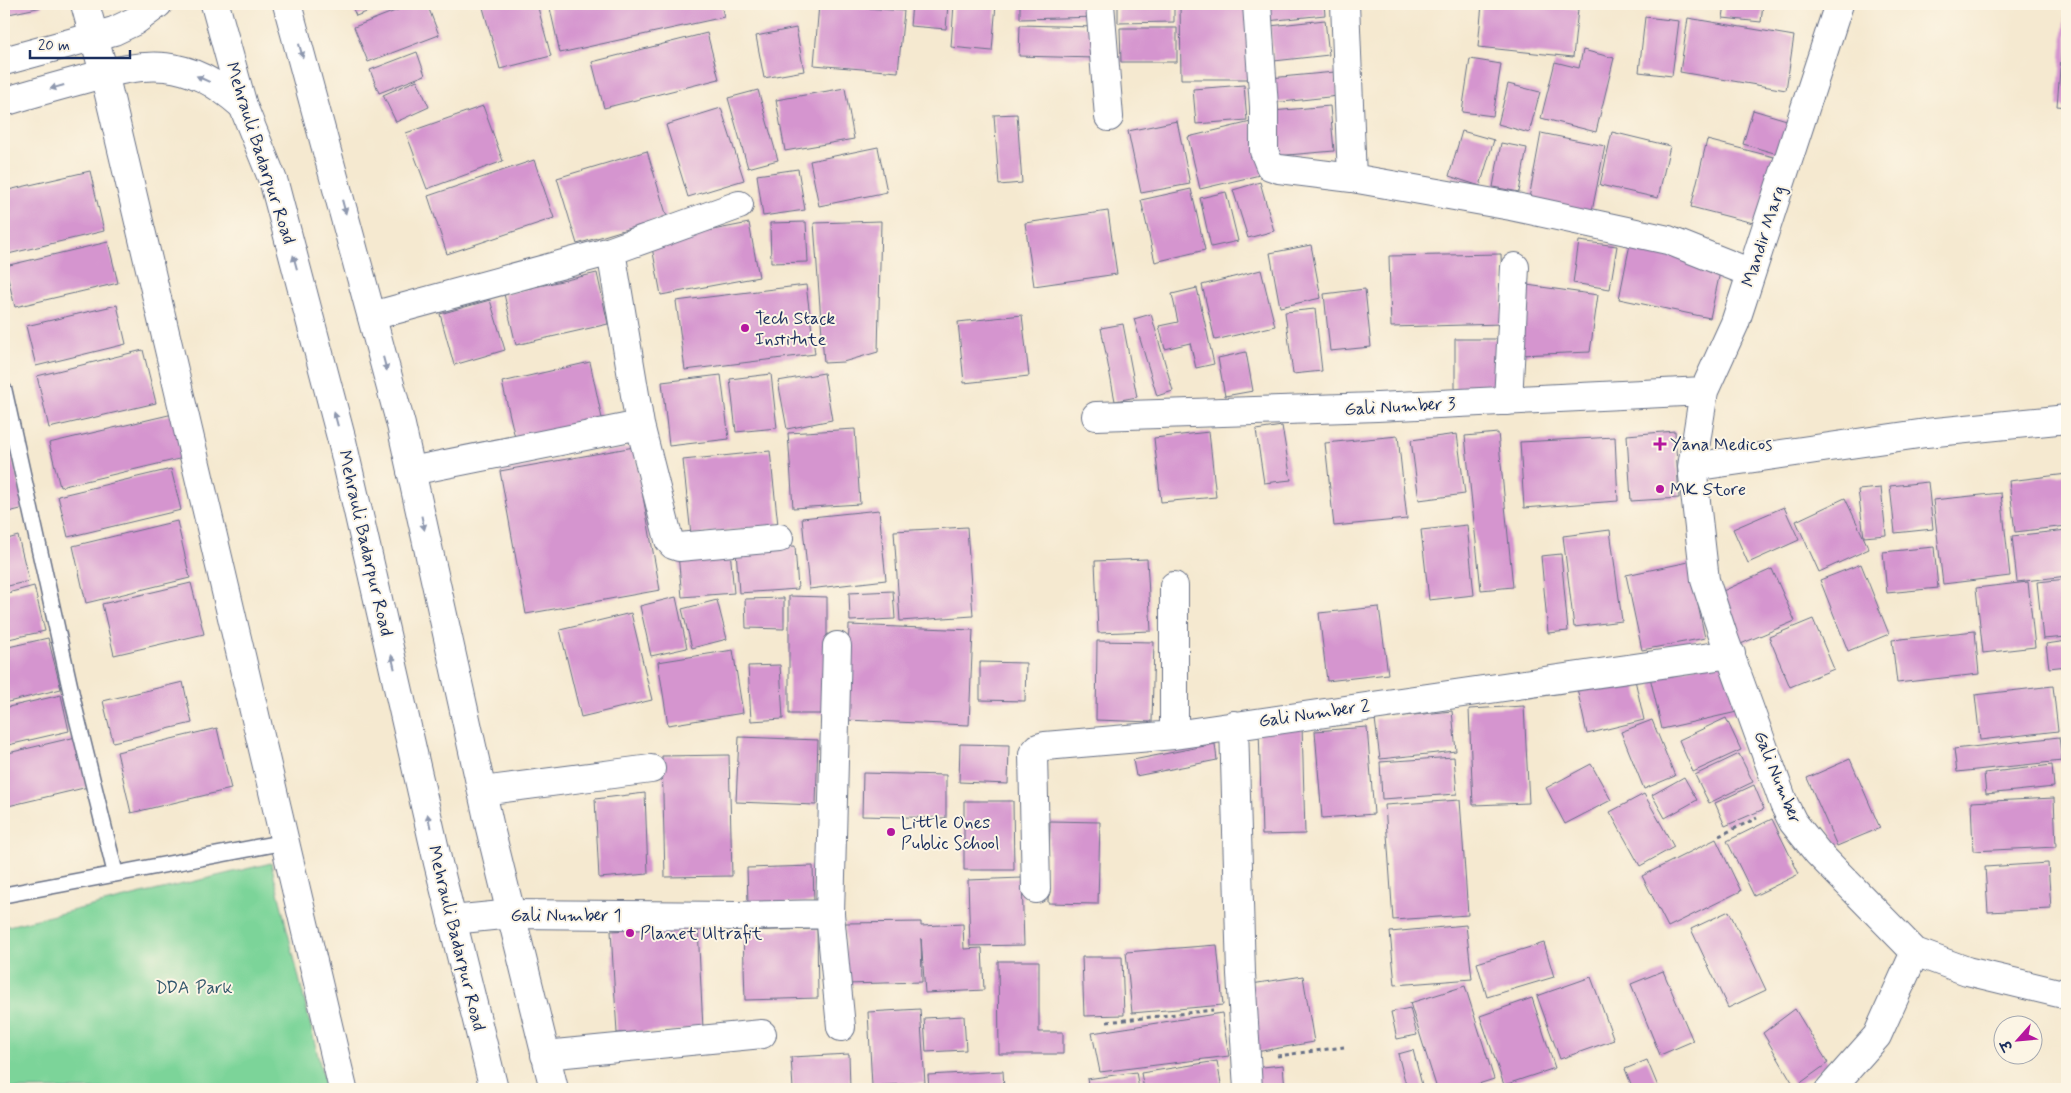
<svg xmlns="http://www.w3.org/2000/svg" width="2071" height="1093" font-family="Mynerve,'Playpen Sans Deva',sans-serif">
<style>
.park{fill:#7cd499;stroke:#4c827c}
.building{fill:#d595cf}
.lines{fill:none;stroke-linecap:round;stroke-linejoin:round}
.lane-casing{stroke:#677086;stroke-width:18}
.street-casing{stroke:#677086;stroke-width:30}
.secondary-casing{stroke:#677086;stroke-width:30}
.primary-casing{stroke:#677086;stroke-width:30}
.path{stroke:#677086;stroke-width:3;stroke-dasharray:4 4;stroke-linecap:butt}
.lane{stroke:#fff;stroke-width:15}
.street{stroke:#fff;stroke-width:28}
.secondary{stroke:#fff;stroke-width:28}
.primary{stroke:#fff;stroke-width:28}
.oneway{fill:#8d97ae}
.poi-dot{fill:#b5179e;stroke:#fcf5e5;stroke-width:2}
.labels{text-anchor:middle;stroke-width:4;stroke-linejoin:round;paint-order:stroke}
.street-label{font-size:18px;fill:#1b2f5e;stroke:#fcf5e5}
.poi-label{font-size:18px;fill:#1b2f5e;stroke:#fcf5e5;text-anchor:start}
.park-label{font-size:18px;fill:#33586d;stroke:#fcf5e5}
</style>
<rect width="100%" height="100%" fill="#fcf5e5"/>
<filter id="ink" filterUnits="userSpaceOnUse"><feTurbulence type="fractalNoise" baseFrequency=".02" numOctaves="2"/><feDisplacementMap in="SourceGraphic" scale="10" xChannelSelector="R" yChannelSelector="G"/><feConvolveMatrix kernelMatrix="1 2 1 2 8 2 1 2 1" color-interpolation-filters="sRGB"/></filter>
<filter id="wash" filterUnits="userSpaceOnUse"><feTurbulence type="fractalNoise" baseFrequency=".0096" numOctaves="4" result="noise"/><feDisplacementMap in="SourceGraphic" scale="20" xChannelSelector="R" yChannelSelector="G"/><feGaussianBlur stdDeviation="1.12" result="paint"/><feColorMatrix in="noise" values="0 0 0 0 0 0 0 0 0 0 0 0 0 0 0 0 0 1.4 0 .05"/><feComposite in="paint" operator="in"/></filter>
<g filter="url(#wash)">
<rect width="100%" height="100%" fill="#f5e9d0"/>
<!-- park -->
<path class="park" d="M271 863 326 1089H4V927Z"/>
<g id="blocks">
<!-- building -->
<path class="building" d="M4 4H42V7L4 15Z
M351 4H388L356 16Z
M413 4H427L439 35 368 62 354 27Z
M482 4H537L551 56 500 69Z
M549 4H721L724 17 560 53Z
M819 4 904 11 898 72 814 65Z
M912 4H948L946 29 910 26Z
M954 4H996L992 51 951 47Z
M1020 4H1098L1099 17 1020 19Z
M1118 4H1174V22L1118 23Z
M1180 4H1248L1249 79H1181Z
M1266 4H1324L1325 15 1267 21Z
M1482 4H1529L1578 9 1573 57 1478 47Z
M1725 4H1763L1761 22 1723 18Z
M2065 8 2067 9V107L2057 106Z
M1645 17 1679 21 1672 76 1639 72Z
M1688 18 1794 36 1786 90 1680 72Z
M1325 20 1329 55 1274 61 1270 26Z
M1020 25 1095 27 1094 58 1019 56Z
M796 28 804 71 764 78 756 36Z
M1120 28H1177V62H1121Z
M707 33 719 79 604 108 592 62Z
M1583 50 1614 58 1596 132 1541 118 1555 62 1579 68Z
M417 52 425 75 379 93 370 70Z
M1470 59 1501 64 1493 116 1462 112Z
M1335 72 1338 96 1273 103 1270 78Z
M417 80 429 107 396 122 383 95Z
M1508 84 1540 92 1529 133 1498 124Z
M1244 85 1247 120 1196 124 1193 89Z
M845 88 854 139 785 151 776 100Z
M758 90 778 160 748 168 728 98Z
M483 106 503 161 427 189 406 133Z
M1330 106 1334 151 1276 156 1272 111Z
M721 108 744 180 688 197 666 125Z
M1753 110 1790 121 1781 155 1743 144Z
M1017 114 1022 183 999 185 994 115Z
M1177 121 1190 184 1141 193 1128 131Z
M1251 122 1264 174 1200 189 1188 137Z
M1462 131 1494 140 1480 186 1449 176Z
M1612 132 1670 146 1658 198 1600 185Z
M1541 133 1605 146 1591 216 1528 204Z
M1707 140 1774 157 1757 224 1691 207Z
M1501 143 1527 148 1519 192 1493 187Z
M878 147 887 192 819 206 810 161Z
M647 151 667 217 577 244 557 178Z
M534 160 554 218 447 254 428 196Z
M798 169 805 210 763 216 757 175Z
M90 171 104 231 4 255V191Z
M1260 182 1274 231 1248 238 1233 190Z
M1191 189 1205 250 1155 262 1141 200Z
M1226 192 1238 241 1211 247 1200 198Z
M1108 211 1117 274 1034 286 1025 223Z
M881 221 878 352 843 362 824 363 814 223Z
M806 222 808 262 771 263 770 223Z
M749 223 759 277 661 295 651 242Z
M1579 241 1617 246 1610 289 1573 283Z
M108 242 118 283 15 307 5 266Z
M1630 244 1722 263 1710 318 1619 299Z
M1311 245 1321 298 1280 307 1270 253Z
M1501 254 1503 324 1391 327 1389 256Z
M1261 270 1275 326 1215 340 1202 285Z
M597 273 608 324 516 345 504 294Z
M806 285 815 354 685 370 676 301Z
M1527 285 1598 295 1590 352 1519 355Z
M1197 288 1214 364 1196 368 1190 343 1165 349 1159 326 1178 322 1172 294Z
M1365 289 1371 347 1330 351 1324 294Z
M490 300 505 350 454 365 440 314Z
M117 305 126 344 36 366 26 326Z
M1315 309 1322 371 1293 374 1285 312Z
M1151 314 1173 391 1157 396 1134 319Z
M1022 315 1029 376 964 383 958 322Z
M1123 324 1137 397 1115 401 1101 328Z
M1455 339H1497L1498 395 1455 396Z
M143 350 156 403 49 428 37 376Z
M1246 352 1253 391 1225 396 1218 358Z
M590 362 603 423 516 442 502 382Z
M824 373 832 420 787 429 778 381Z
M771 374 777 428 736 432 730 379Z
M721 375 729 439 669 446 662 382Z
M173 414 183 458 60 487 49 443Z
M4 425 25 508 4 513Z
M1282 426 1291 480 1264 483 1256 430Z
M855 429 860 504 793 508 788 433Z
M1675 431 1679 498 1631 501 1627 435Z
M1209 432 1216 497 1161 502 1154 438Z
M1498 433 1513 587 1481 590 1465 436Z
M1457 434 1465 494 1419 500 1411 440Z
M1398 436 1407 519 1334 526 1325 443Z
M1615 437 1618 501 1524 508 1520 442Z
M634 447 660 590 526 614 500 471Z
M770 451 778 525 691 535 683 460Z
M171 469 181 510 68 537 58 496Z
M2067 474V526L2015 532 2009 481Z
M1928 482 1933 529 1895 533 1890 486Z
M1881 488 1886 535 1864 537 1858 490Z
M2001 493 2010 576 1943 584 1933 500Z
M1845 498 1869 549 1819 572 1796 521Z
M1784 507 1799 540 1748 563 1733 529Z
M879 510 886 580 809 589 802 518Z
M177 521 190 578 86 603 73 546Z
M1467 525 1474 595 1429 600 1421 530Z
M967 527 973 616 900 621 894 531Z
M1610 530 1622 621 1574 627 1563 536Z
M2067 530V576L2017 582 2012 536Z
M18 536 29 581 4 587V540Z
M795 546 798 589 739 593 736 550Z
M1934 547 1938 588 1887 593 1883 552Z
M730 550 734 593 682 597 678 554Z
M1561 554 1568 631 1548 633 1541 556Z
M1147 559 1151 631 1098 633 1095 561Z
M1689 562 1705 638 1642 650 1626 575Z
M1861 564 1889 634 1848 651 1820 580Z
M1772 569 1795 621 1736 646 1714 595Z
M2067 579V637L2043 639 2037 582Z
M2028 582 2035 647 1983 653 1976 588Z
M191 583 204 634 114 655 102 604Z
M34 586 45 631 4 640V594Z
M893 591 895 619 850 621 849 593Z
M789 596 827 597V714H789Z
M676 597 687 648 651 656 640 606Z
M784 598V629L746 628 745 599Z
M717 600 727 639 692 648 682 609Z
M1379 607 1388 674 1327 681 1319 613Z
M631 613 652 700 581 717 560 630Z
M1813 619 1834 669 1790 687 1769 637Z
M849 625 973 630 969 725 846 720Z
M1975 631 1979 674 1897 683 1892 640Z
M48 638 61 689 4 703V648Z
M1097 641 1154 642 1152 722 1096 720Z
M2067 641V666L2049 668 2046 644Z
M733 650 743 713 668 725 658 662Z
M1725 660 1737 712 1662 729 1650 677Z
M980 662 1026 663 1025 701 980 700Z
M780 665 783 719 751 721 748 666Z
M1633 671 1644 720 1587 734 1576 684Z
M183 682 192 723 113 742 103 701Z
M2053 686 2058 731 1980 740 1975 695Z
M61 695 69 731 4 746V708Z
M1524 706 1529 803 1473 805 1469 709Z
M1452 711 1456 751 1380 759 1375 719Z
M1726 718 1741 750 1693 772 1679 740Z
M1652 720 1675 776 1644 789 1621 732Z
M1302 725 1305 834 1262 835 1259 727Z
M1367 727 1374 814 1322 818 1315 731Z
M217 728 231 789 131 813 117 752Z
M76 737 88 787 4 807V754Z
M739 737 818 740 816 805 736 802Z
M2059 737 2062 761 1957 772 1954 749Z
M960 744 1009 745 1008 784 959 782Z
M1215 744 1217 760 1136 776 1133 760Z
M1739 754 1753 782 1709 803 1695 775Z
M729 755 732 876 665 877 662 756Z
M1454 757 1457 794 1382 799 1380 762Z
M1850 759 1880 828 1837 846 1807 778Z
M1591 764 1611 800 1565 824 1546 788Z
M2052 765 2054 787 1986 794 1984 773Z
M863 773 946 775V818L862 816Z
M1684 777 1697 800 1665 818 1652 795Z
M1754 785 1764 809 1725 826 1715 803Z
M645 793 648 874 599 878 595 799Z
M1644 794 1674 847 1640 866 1610 812Z
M2054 798 2056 847 1973 851 1971 802Z
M1460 800 1468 915 1393 920 1385 805Z
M964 801H1013L1014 870H964Z
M1772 819 1799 874 1754 896 1727 841Z
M1050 821 1100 822 1098 904 1048 903Z
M1716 839 1741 891 1668 927 1642 876Z
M2048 863 2051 909 1988 912 1985 867Z
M813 866 814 902 748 904 747 868Z
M1022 878 1024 945 970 946 968 880Z
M1729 911 1766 990 1728 1008 1691 929Z
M921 922V926L963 924 964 949 982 948 984 990 925 993 921 938 922 982 846 984 845 923Z
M1466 925 1472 979 1395 985 1390 932Z
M698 927 703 1029 617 1033 611 931Z
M817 929 818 998 745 1000 743 931Z
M1544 943 1554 977 1487 997 1477 963Z
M1217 945 1223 1005 1132 1013 1126 952Z
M1082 957H1122L1124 1015 1084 1016Z
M998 961H1039V1032H1063V1054H999Z
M1663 971 1693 1041 1660 1055 1631 984Z
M1303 976 1314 1042 1256 1052 1245 985Z
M1591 977 1614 1040 1560 1059 1537 996Z
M1465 986 1494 1079 1463 1089H1437L1410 1003Z
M1532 998 1555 1068 1504 1085 1480 1016Z
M1410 1008 1417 1035 1397 1039 1391 1012Z
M920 1009 925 1083 872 1086 868 1012Z
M1795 1009 1828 1063 1795 1087 1763 1033Z
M1222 1013 1229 1056 1100 1072 1092 1033Z
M964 1016 966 1050 926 1052 924 1018Z
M1413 1050 1423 1089H1407L1398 1054Z
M849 1054 850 1089H793L791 1057Z
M1647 1060 1659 1089H1633L1625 1069Z
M1217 1061 1222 1089H1144L1141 1073Z
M1283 1065 1285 1089H1255L1252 1068Z
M1003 1071 1004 1089H929L928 1075Z
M1136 1072 1139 1089H1089L1087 1079Z"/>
</g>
</g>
<g filter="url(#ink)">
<use href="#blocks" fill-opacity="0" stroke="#677086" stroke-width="1"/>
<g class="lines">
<!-- lane casing -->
<g class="lane-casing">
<path id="lane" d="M4 390 75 710 115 872
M4 895 285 842"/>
</g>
<!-- street casing -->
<g class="street-casing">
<path id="street" d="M85 4 104 73 343 1089
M1100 4 1109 117
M1257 4 1264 107V151L1270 166 1279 169 1352 178 1511 206 1668 240 1751 273
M1345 4 1352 178
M1839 4 1735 323 1704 391 1692 467 1705 580 1724 638 1784 804 1793 822 1818 853 1915 952 1967 971 2067 995
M611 251 739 205
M372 316 611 251 640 425
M1508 401 1515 267
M1096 416 1377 407 1704 391
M1692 467 1926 433 2067 419
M411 471 640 425 669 540 673 545 679 547 779 538
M1174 586V735
M837 646 830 914 841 1027
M1234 725 1241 974 1248 1089
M482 791 651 769
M1036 889 1033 754 1038 748 1045 746 1174 735 1731 654
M452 920 512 914 735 916 830 914
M545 1055 762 1034
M1830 1089 1877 1036 1915 952"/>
</g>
<!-- secondary casing -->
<g class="secondary-casing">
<path id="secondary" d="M4 61 114 31 135 21 158 4
M4 102C29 94 55 87 81 80 149 61 186 56 243 106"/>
</g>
<!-- primary casing -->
<g class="primary-casing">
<path id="primary" d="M215 4 243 106 274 183 342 441 438 863 494 1089
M287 4 401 425 490 828 554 1089"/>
</g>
<!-- path -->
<path class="path" d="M1719 836 1757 818
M1107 1022 1213 1010
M1277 1056 1344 1047"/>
<!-- lane -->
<use href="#lane" class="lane"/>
<!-- street -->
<use href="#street" class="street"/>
<!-- secondary -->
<use href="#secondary" class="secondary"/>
<!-- primary -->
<use href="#primary" class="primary"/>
</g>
<!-- one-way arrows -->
<defs><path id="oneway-solid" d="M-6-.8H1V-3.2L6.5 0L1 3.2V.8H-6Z" transform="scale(1.25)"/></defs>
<g class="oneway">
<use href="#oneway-solid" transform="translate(301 51) rotate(74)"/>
<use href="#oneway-solid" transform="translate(203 79) rotate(-155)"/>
<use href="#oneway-solid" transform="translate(57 87) rotate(164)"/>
<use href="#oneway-solid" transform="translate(344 207) rotate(75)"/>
<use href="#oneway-solid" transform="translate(295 262) rotate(-105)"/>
<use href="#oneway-solid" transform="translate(385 364) rotate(75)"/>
<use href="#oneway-solid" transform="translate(336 419) rotate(-105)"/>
<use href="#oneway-solid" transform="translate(423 523) rotate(78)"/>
<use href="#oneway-solid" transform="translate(393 662) rotate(-103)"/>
<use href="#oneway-solid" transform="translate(429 821) rotate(-102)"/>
</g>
</g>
<!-- markers -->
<g class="poi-dot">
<circle cx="745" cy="328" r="5"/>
<path d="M1657.5 436.5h5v5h5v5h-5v5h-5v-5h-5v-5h5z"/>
<circle cx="1660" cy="489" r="5"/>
<circle cx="891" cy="832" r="5"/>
<circle cx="630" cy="933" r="5"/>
</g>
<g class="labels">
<!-- street labels -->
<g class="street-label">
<text transform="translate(261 153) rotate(72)" y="6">Mehrauli Badarpur Road</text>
<text transform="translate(1763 236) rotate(-72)" y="6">Mandir Marg</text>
<text transform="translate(1400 406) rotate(-3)" y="6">Gali Number 3</text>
<text transform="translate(366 543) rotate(77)" y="6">Mehrauli Badarpur Road</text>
<text transform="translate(1314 713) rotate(-8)" y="6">Gali Number 2</text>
<text transform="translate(1778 777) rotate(68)" y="6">Gali Number</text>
<text x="566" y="921">Gali Number 1</text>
<text transform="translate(457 938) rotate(76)" y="6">Mehrauli Badarpur Road</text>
</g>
<!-- poi labels -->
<g class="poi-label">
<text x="755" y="324">Tech Stack<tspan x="755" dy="21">Institute</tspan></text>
<text x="1670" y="450">Yana Medicos</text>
<text x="1670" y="495">MK Store</text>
<text x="901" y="828">Little Ones<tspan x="901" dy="21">Public School</tspan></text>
<text x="640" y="939">Planet Ultrafit</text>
</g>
<!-- park labels -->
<g class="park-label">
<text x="194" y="993">DDA Park</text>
</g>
</g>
<!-- margin -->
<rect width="2071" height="1093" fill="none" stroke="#fcf5e5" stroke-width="20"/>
<!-- north arrow -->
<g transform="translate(2018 1040) rotate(243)"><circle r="24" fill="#fcf5e5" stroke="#a2a6af"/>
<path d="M0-4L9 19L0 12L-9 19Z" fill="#b5179e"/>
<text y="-8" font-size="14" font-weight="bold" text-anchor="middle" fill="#1b2f5e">उ</text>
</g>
<!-- scale -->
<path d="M30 50v8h100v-8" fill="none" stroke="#1b2f5e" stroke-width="2.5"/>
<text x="38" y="50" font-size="15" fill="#1b2f5e" stroke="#fcf5e5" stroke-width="4" paint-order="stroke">20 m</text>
</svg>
